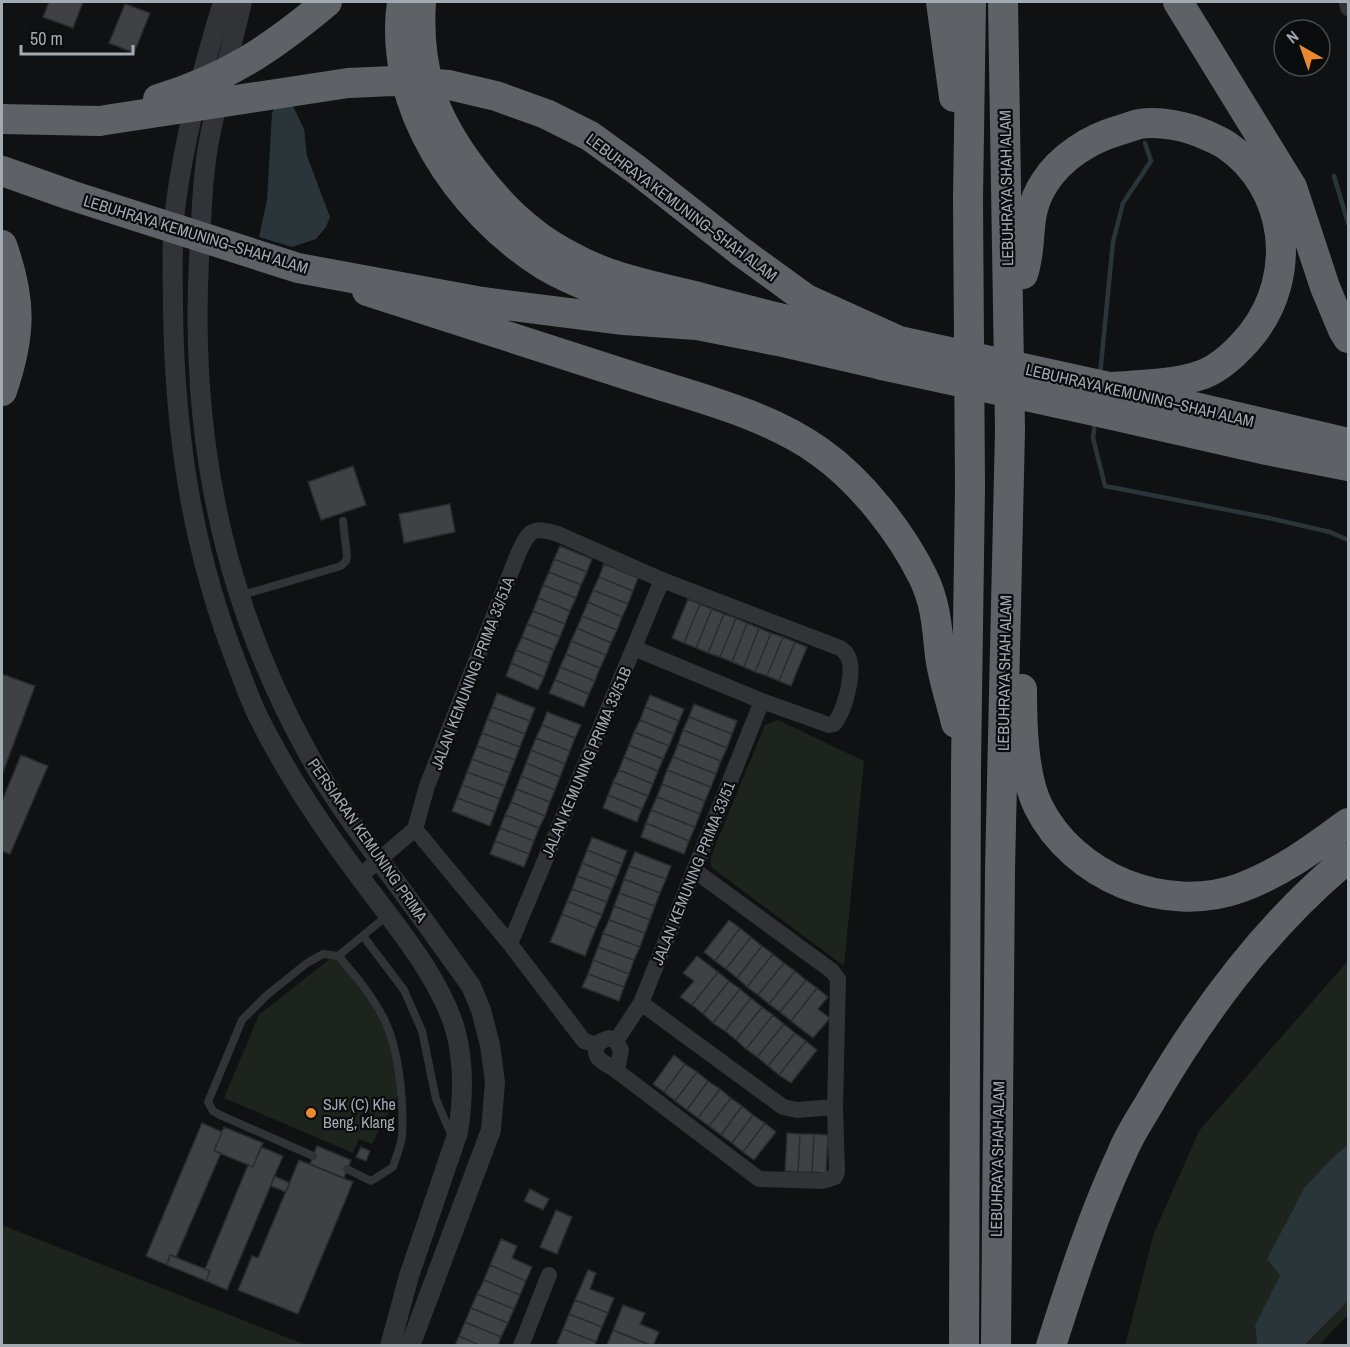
<svg xmlns="http://www.w3.org/2000/svg" width="1350" height="1347" font-family="'Archivo Narrow',sans-serif">
<style>
.green{fill:#1d241d}
.water{fill:#2a353a}
.lines{fill:none;stroke-linecap:round;stroke-linejoin:round}
.stream{stroke:#2a353a;stroke-width:4.5}
.building{fill:#3f4145;stroke:#2a2b2e;stroke-width:1.5}
.service{stroke:#323337;stroke-width:8}
.minor{stroke:#323337;stroke-width:16}
.tertiary{stroke:#323337;stroke-width:20}
.motorway{stroke:#5e6267;stroke-width:30}
.motorway-bridge{stroke:#5e6267;stroke-width:30}
.poi-dot{fill:#ea8930;stroke:#0b0c0d;stroke-width:2}
.labels{text-anchor:middle;stroke-width:4.5;stroke-linejoin:round;paint-order:stroke}
.street-label{font-size:16px;fill:#a2aab2;stroke:#0b0c0d}
.poi-label{font-size:16px;fill:#a2aab2;stroke:#0b0c0d;text-anchor:start}
</style>
<rect width="100%" height="100%" fill="#101112"/>
<!-- green -->
<path class="green" d="M778 720 864 761 844 966 711 867V856L765 725Z
M341 950 380 1007 397 1063V1097L372 1144 359 1139 353 1153 224 1098 259 1015Z
M1348 961V1144L1329 1161 1305 1187 1280 1275 1255 1325 1257 1345 1125 1346 1154 1233 1199 1131Z
M2 1225 306 1345H2Z
M1348 1301V1315L1319 1345 1305 1346Z"/>
<!-- water -->
<path class="water" d="M278 102H291L304 129 307 156 330 217 326 227 316 239 292 247 259 237 267 200 272 113Z
M1348 1144V1301L1305 1345H1257L1255 1325 1280 1275 1267 1259 1305 1187 1329 1161Z"/>
<g class="lines">
<!-- stream -->
<path class="stream" d="M1334 176 1348 223
M1100 375 1113 242 1123 203 1151 161 1145 143
M1095 422 1093 438 1105 486 1269 518 1330 532 1348 540"/>
</g>
<!-- building -->
<path class="building" d="M49 2H83L73 28 43 17Z
M125 4 150 13 134 53 109 43Z
M353 466 366 505 321 520 308 482Z
M450 504 455 532 404 543 399 514Z
M560 546 592 559 587 572 554 559Z
M554 559 587 572 581 585 549 572Z
M604 564 638 578 633 591 599 577Z
M549 572 581 585 576 598 543 585Z
M599 577 633 591 628 604 593 590Z
M543 585 576 598 570 611 538 598Z
M593 590 628 604 622 617 588 602Z
M538 598 570 611 565 624 533 611Z
M688 599 700 604 684 643 672 638Z
M588 602 622 617 617 630 582 616Z
M700 604 712 609 696 648 684 643Z
M712 609 724 614 708 653 696 648Z
M533 611 565 624 560 637 527 624Z
M724 614 736 618 720 657 708 653Z
M582 616 617 630 611 643 577 628Z
M736 618 747 623 732 662 720 657Z
M747 623 759 628 744 667 732 662Z
M527 624 560 637 554 650 522 637Z
M577 628 611 643 606 655 571 641Z
M759 628 771 633 755 672 744 667Z
M771 633 783 637 767 676 755 672Z
M522 637 554 650 549 663 516 650Z
M783 637 795 642 779 681 767 676Z
M571 641 606 655 600 668 566 654Z
M795 642 807 647 791 686 779 681Z
M516 650 549 663 544 677 511 663Z
M566 654 600 668 595 681 560 667Z
M511 663 544 677 538 690 506 676Z
M560 667 595 681 589 694 555 680Z
M2 674 35 686 2 775Z
M555 680 589 694 584 707 549 693Z
M497 693 535 708 530 721 492 707Z
M650 695 684 709 679 721 645 707Z
M694 704 737 721 732 734 689 717Z
M492 707 530 721 525 734 487 719Z
M645 707 679 721 674 734 640 720Z
M547 712 581 725 575 738 542 725Z
M689 717 732 734 727 748 683 730Z
M487 719 525 734 520 747 482 733Z
M640 720 674 734 669 746 634 732Z
M542 725 575 738 570 751 536 738Z
M683 730 727 748 721 761 678 744Z
M634 732 669 746 663 759 629 745Z
M482 733 520 747 515 760 477 746Z
M536 738 570 751 565 764 531 750Z
M678 744 721 761 716 774 673 757Z
M629 745 663 759 658 771 624 757Z
M477 746 515 760 510 773 472 759Z
M531 750 565 764 560 777 526 763Z
M21 755 48 766 10 854 2 851V801Z
M624 757 658 771 653 784 619 770Z
M673 757 716 774 711 787 667 770Z
M472 759 510 773 505 786 467 772Z
M526 763 560 777 555 790 521 776Z
M619 770 653 784 648 796 613 782Z
M667 770 711 787 705 801 662 784Z
M467 772 505 786 500 799 462 785Z
M521 776 555 790 550 802 516 789Z
M613 782 648 796 642 809 608 795Z
M662 784 705 801 700 814 657 797Z
M462 785 500 799 495 812 457 798Z
M516 789 550 802 545 816 511 802Z
M608 795 642 809 637 822 603 808Z
M657 797 700 814 695 827 651 810Z
M457 798 495 812 490 826 452 811Z
M511 802 545 816 539 828 505 815Z
M651 810 695 827 689 841 646 823Z
M505 815 539 828 534 841 500 828Z
M646 823 689 841 684 854 641 837Z
M500 828 534 841 529 854 495 841Z
M592 837 627 851 622 864 587 850Z
M495 841 529 854 524 867 490 854Z
M587 850 622 864 617 877 582 863Z
M635 852 671 866 666 879 629 866Z
M582 863 617 877 612 889 577 876Z
M629 866 666 879 660 893 624 879Z
M577 876 612 889 607 902 572 889Z
M624 879 660 893 655 906 619 893Z
M572 889 607 902 602 915 567 901Z
M619 893 655 906 650 920 614 906Z
M567 901 602 915 596 928 562 914Z
M614 906 650 920 645 933 609 920Z
M562 914 596 928 585 956 550 942Z
M609 920 645 933 640 947 603 933Z
M729 920 740 928 715 961 704 952Z
M740 928 751 937 726 969 715 961Z
M603 933 640 947 634 960 598 947Z
M751 937 762 946 737 978 726 969Z
M762 946 773 954 747 987 737 978Z
M598 947 634 960 629 974 593 960Z
M773 954 784 963 758 995 747 987Z
M697 956 718 972 692 1005 680 997 694 981 683 973Z
M593 960 629 974 624 987 588 974Z
M784 963 795 971 769 1004 758 995Z
M795 971 806 980 780 1012 769 1004Z
M718 972 729 981 703 1014 692 1005Z
M588 974 624 987 619 1001 582 987Z
M806 980 817 988 791 1021 780 1012Z
M729 981 740 989 713 1023 703 1014Z
M817 988 828 997 818 1009 830 1018 813 1038 791 1021Z
M740 989 751 998 725 1031 713 1023Z
M751 998 762 1007 736 1040 725 1031Z
M762 1007 773 1015 746 1049 736 1040Z
M773 1015 784 1024 757 1057 746 1049Z
M784 1024 795 1033 768 1066 757 1057Z
M795 1033 806 1041 779 1075 768 1066Z
M806 1041 817 1050 791 1083 779 1075Z
M674 1055 685 1064 664 1092 653 1084Z
M685 1064 697 1072 675 1101 664 1092Z
M697 1072 708 1081 687 1110 675 1101Z
M708 1081 720 1089 698 1118 687 1110Z
M720 1089 731 1098 709 1126 698 1118Z
M731 1098 742 1106 721 1135 709 1126Z
M742 1106 753 1115 732 1143 721 1135Z
M753 1115 765 1123 743 1152 732 1143Z
M202 1123 222 1132 214 1151 221 1153 176 1257 170 1255 167 1265 146 1256Z
M765 1123 776 1132 754 1160 743 1152Z
M224 1127 263 1143 253 1167 214 1151Z
M787 1133 800 1134 798 1172 785 1171Z
M800 1134H814L812 1172H798Z
M814 1134 828 1135 826 1173 812 1172Z
M317 1146 351 1160 344 1178 310 1164Z
M261 1147 283 1156 227 1290 206 1281 210 1271 205 1269 248 1165 253 1167Z
M361 1147 370 1151 366 1161 356 1157Z
M299 1160 353 1182 298 1314 238 1290 252 1256 258 1258Z
M274 1176 290 1183 286 1192 271 1186Z
M530 1189 549 1199 543 1210 524 1201Z
M556 1210 572 1217 557 1254 540 1247Z
M501 1239 517 1246 512 1258 532 1267 526 1281 490 1265Z
M170 1255 210 1271 206 1281 167 1265Z
M490 1265 526 1281 520 1295 484 1280Z
M588 1270 596 1273 590 1289 614 1298 608 1313 575 1300Z
M484 1280 520 1295 514 1309 477 1294Z
M477 1294 514 1309 508 1323 471 1308Z
M575 1300 608 1313 602 1327 569 1314Z
M623 1305 645 1313 640 1324 659 1332 653 1346 613 1330Z
M471 1308 508 1323 501 1337 465 1322Z
M569 1314 602 1327 596 1342 563 1329Z
M465 1322 501 1337 498 1346H481L459 1336Z
M563 1329 596 1342 594 1346H563L557 1343Z
M613 1330 651 1346 607 1345Z
M459 1336 481 1346H455Z"/>
<g class="lines">
<!-- service -->
<path class="service" d="M239 596 341 566 346 561 347 556 343 521
M363 936 404 990 422 1031 436 1099 453 1139
M338 956 388 915
M313 1156 220 1115 213 1111 208 1102 242 1020 267 995 307 963 323 954 338 956C355 975 372 995 384 1019 399 1049 404 1102 402 1136 401 1146 396 1157 393 1167L371 1181 347 1169"/>
<!-- minor -->
<path class="minor" d="M1347 2 1348 8
M415 829 427 786 518 554C529 530 532 526 558 534L662 580 840 648C844 651 847 653 849 659 854 674 845 711 834 724L829 725 762 701 634 648
M415 829 510 944 584 1041 597 1045
M359 877 415 829
M510 944 662 580
M641 1003 783 1107 797 1110 835 1107
M609 1038 616 1041 621 1050 617 1071C606 1062 589 1060 599 1042Z
M616 1041 641 1003 762 701
M617 1071 759 1179 822 1181 835 1177 837 1172 835 1107 838 979 832 971 694 870
M521 1346 549 1275"/>
<!-- tertiary -->
<path class="tertiary" d="M223 2C203 67 185 134 176 202 171 238 173 275 173 311 175 436 192 550 238 667 244 682 249 697 256 712 284 770 320 824 359 876 392 921 439 975 455 1029 464 1061 463 1100 458 1132L409 1276 390 1346
M242 2C232 45 220 87 211 131 203 167 202 205 200 242 188 425 219 594 309 755 329 792 355 827 380 861 411 902 441 944 471 986L481 1010 490 1045 495 1082 491 1130 410 1346"/>
<!-- motorway -->
<path class="motorway" d="M402 2C387 105 458 211 544 265 586 290 650 308 697 325
M421 2C419 31 422 63 430 91 445 140 493 202 534 233 545 242 559 250 572 257 611 279 659 287 702 298 762 314 822 330 883 339
M941 2 954 97
M1178 2 1292 187 1325 287 1343 330 1348 338
M2 119 99 121
M2 245C22 301 21 335 2 391
M1023 274C1034 242 1023 215 1045 182 1061 157 1090 139 1117 131 1124 129 1132 126 1139 124 1161 121 1186 126 1206 135 1212 138 1220 141 1226 145 1289 188 1298 276 1252 334 1239 350 1223 366 1204 374 1174 385 1140 385 1109 387
M367 291C458 320 549 349 640 379 699 398 769 415 820 452 861 481 901 532 923 577 936 603 937 628 940 656 943 679 951 701 956 723
M482 302 624 320 697 325 778 341 882 365
M1135 393 1348 443
M1104 413 1267 450 1348 466
M1022 689C1022 724 1023 775 1038 806 1073 877 1165 915 1240 888 1281 873 1314 848 1348 823
M964 1346 966 767 970 487 968 198 971 2
M996 1346 1000 870 1010 430 1003 2
M1051 1346C1072 1280 1093 1215 1122 1153 1130 1133 1143 1115 1153 1097 1205 1008 1269 923 1348 858"/>
<!-- motorway-bridge -->
<path class="motorway-bridge" d="M158 99C228 78 272 48 327 2
M99 121 348 83 393 81 449 85 496 96 546 114 590 136 637 170 740 251 806 299 899 341 1109 387
M2 171 70 195 298 268 482 302
M882 365 1104 413"/>
</g>
<!-- markers -->
<circle class="poi-dot" cx="311" cy="1113" r="6"/>
<g class="labels">
<!-- street labels -->
<g class="street-label">
<text transform="translate(1006 188) rotate(-91)" y="6">LEBUHRAYA SHAH ALAM</text>
<text transform="translate(682 207) rotate(37)" y="6">LEBUHRAYA KEMUNING–SHAH ALAM</text>
<text transform="translate(196 234) rotate(17)" y="6">LEBUHRAYA KEMUNING–SHAH ALAM</text>
<text transform="translate(1140 395) rotate(13)" y="6">LEBUHRAYA KEMUNING–SHAH ALAM</text>
<text transform="translate(472 673) rotate(-69)" y="6">JALAN KEMUNING PRIMA 33/51A</text>
<text transform="translate(1004 673) rotate(-89)" y="6">LEBUHRAYA SHAH ALAM</text>
<text transform="translate(586 762) rotate(-67)" y="6">JALAN KEMUNING PRIMA 33/51B</text>
<text transform="translate(368 840) rotate(55)" y="6">PERSIARAN KEMUNING PRIMA</text>
<text transform="translate(693 873) rotate(-68)" y="6">JALAN KEMUNING PRIMA 33/51</text>
<text transform="translate(997 1159) rotate(-89)" y="6">LEBUHRAYA SHAH ALAM</text>
</g>
<!-- poi labels -->
<g class="poi-label">
<text x="323" y="1110">SJK (C) Khe<tspan x="323" dy="18">Beng, Klang</tspan></text>
</g>
</g>
<!-- border -->
<rect width="1350" height="1347" fill="none" stroke="#a2aab2" stroke-width="6"/>
<!-- north arrow -->
<g transform="translate(1302 48) rotate(320)"><circle r="28" fill="#0b0c0d" stroke="#474b4f" stroke-width="1.5"/>
<path d="M0-4.5L10 22L0 15L-10 22Z" fill="#ea8930"/>
<text y="-9" font-size="16" font-weight="bold" text-anchor="middle" fill="#a2aab2">N</text>
</g>
<!-- scale -->
<path d="M21 45v9h112v-9" fill="none" stroke="#a2aab2" stroke-width="3"/>
<text x="30" y="45" font-size="18" fill="#a2aab2" stroke="#0b0c0d" stroke-width="4.5" paint-order="stroke">50 m</text>
</svg>
